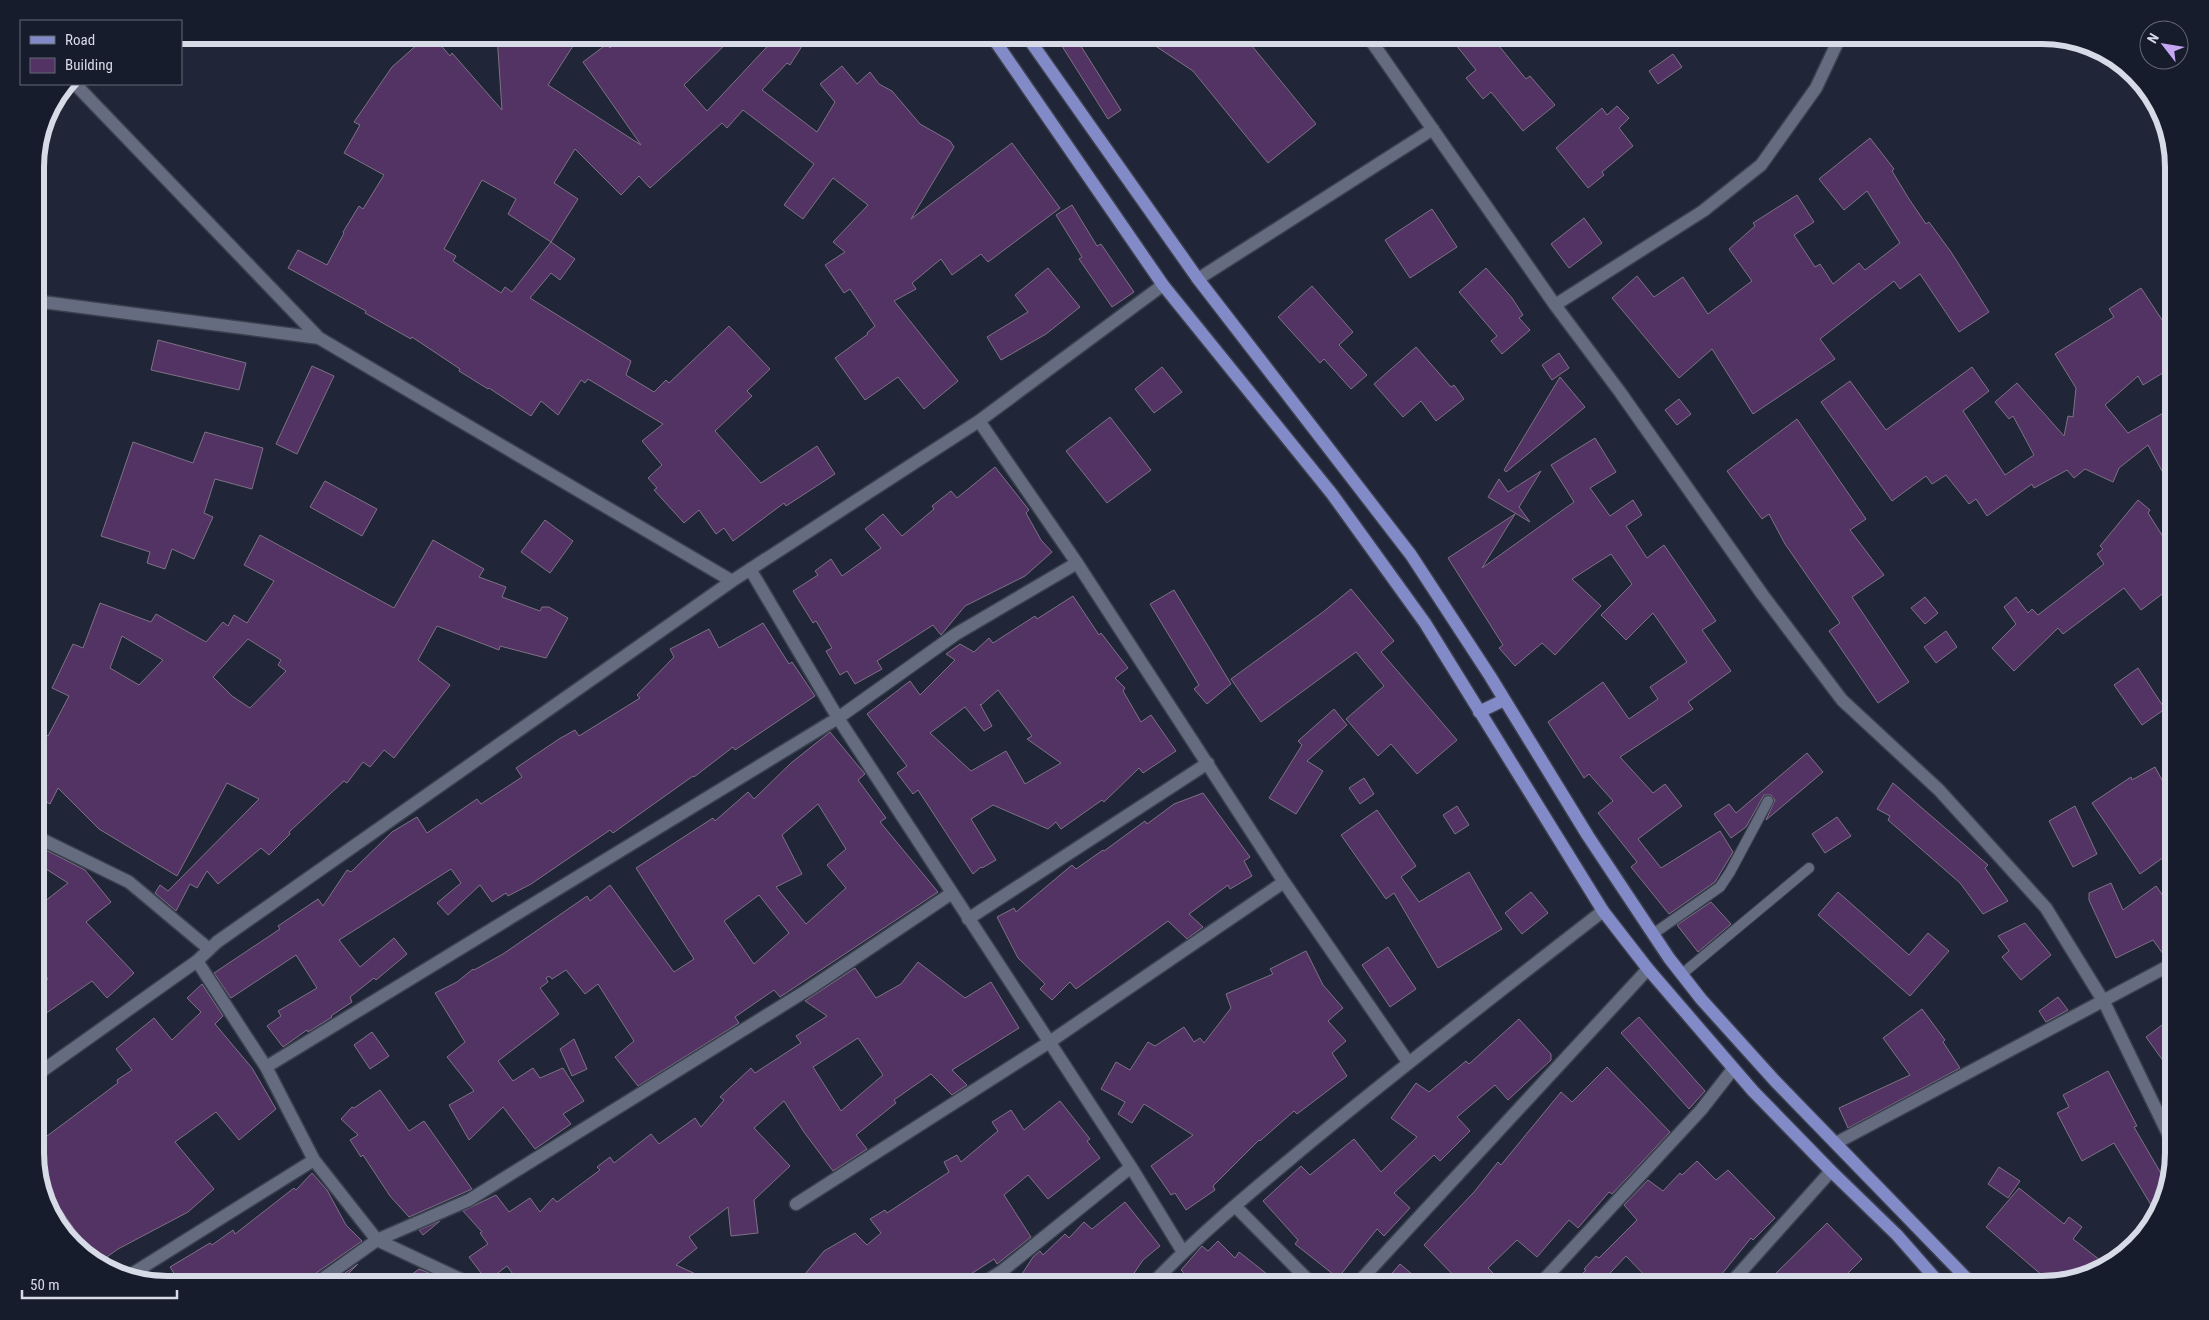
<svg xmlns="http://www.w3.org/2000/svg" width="2209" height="1320" font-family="'Roboto Condensed',sans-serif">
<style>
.building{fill:#533363;stroke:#7e7185;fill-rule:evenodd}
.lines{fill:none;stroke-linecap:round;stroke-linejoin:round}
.service-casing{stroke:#3b404e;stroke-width:12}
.minor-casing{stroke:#3b404e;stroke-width:15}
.primary-casing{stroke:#3b404e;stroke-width:15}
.service{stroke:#656c80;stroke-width:10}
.minor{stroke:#656c80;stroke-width:12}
.primary{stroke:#828bc7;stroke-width:12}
.rim{fill:none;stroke:#d7dbe7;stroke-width:6}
</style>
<rect width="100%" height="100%" fill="#202637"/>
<!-- building -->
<path class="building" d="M428 35H432L450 56 452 53 502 110 497 35H580L548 85 641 145 583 62 607 44 610 48 625 35H735L684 85 707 111 778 35H809L790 65 787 63 762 90 817 132 835 102 820 84 842 66 857 84 870 72 879 84 892 91 920 124 950 141 954 147 911 219 1012 143 1060 208 988 262 981 254 952 275 941 259 912 283 916 289 894 301 958 381 924 409 898 377 865 400 835 358 868 334 867 333 875 326 850 289 844 293 825 265 845 252 833 242 868 205 833 178 803 219 784 205 814 164 743 110 727 128 722 123 650 188 639 176 621 195 575 149 554 183 578 199 551 242 508 214 516 199 482 180 444 249 456 256 453 261 501 293 505 287 512 292 551 242 575 259 560 280 551 273 530 298 631 361 626 375 654 392 666 380 669 383 729 326 770 369 747 391 752 396 715 431 761 483 817 446 835 474 786 506 784 503 733 541 724 528 716 534 699 510 684 523 654 490 657 488 648 478 662 465 642 441 663 424 588 379 585 383 581 380 558 415 541 401 531 416 489 388 488 389 459 371 460 369 412 337 411 339 365 313 366 311 288 268 298 250 327 265 344 233 343 232 359 206 363 209 384 175 344 153 360 125 354 122 392 67Z
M1055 35H1074L1121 110 1108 119Z
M1139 35H1243L1316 124 1268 163 1193 71Z
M1467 35H1490L1526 79 1530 76 1555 105 1523 131 1491 92 1483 99 1466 78 1476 70 1456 45Z
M1673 54 1682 67 1658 84 1649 71Z
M1617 106 1629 118 1619 128 1633 146 1602 172 1604 175 1588 188 1556 148 1602 108 1607 115Z
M1870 138 1894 169 1892 171 1909 199 1926 224 1929 222 1951 252 1989 312 1959 332 1920 274 1900 289 1894 281 1820 339 1835 359 1753 414 1712 349 1679 378 1612 298 1637 276 1654 297 1683 277 1708 314 1752 281 1729 249 1755 226 1753 223 1797 195 1814 222 1794 235 1815 267 1820 264 1833 284 1859 263 1865 270 1900 243 1867 191 1844 210 1819 179Z
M1072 205 1097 246 1101 244 1134 292 1112 307 1079 259 1082 257 1056 215Z
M1432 209 1457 247 1410 278 1385 240Z
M1584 218 1602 243 1569 268 1551 244Z
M1048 268 1080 307 1046 334 1001 360 987 337 1028 312 1015 295Z
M1486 268 1512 298 1523 315 1519 318 1530 330 1502 354 1491 341 1497 336 1459 292Z
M1312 286 1353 332 1339 345 1367 375 1351 389 1324 359 1320 363 1278 317Z
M2141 288 2174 338V366L2143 385 2138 376 2105 405 2128 433 2174 407V493L2148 445 2119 468 2113 482 2085 469 2074 478 2067 470 2034 488 2032 484 1987 516 1976 499 1969 504 1946 475 1932 484 1926 476 1892 501 1821 402 1850 381 1886 430 1972 367 1989 391 1963 411 2005 475 2034 455 2013 416 2009 419 1995 402 2017 383 2064 436 2068 416 2073 417 2076 388 2055 354 2114 317 2109 309Z
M158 340 246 363 239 390 151 370Z
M1416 347 1451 387 1454 385 1464 399 1436 421 1421 401 1403 417 1374 384Z
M1559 353 1569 368 1552 380 1542 365Z
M312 366 334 376 297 454 276 444Z
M1162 367 1182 392 1154 413 1135 389Z
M1560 377 1585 407 1506 472 1504 470Z
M1679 399 1691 414 1677 425 1665 410Z
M1110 417 1151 470 1107 503 1066 451Z
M1797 419 1866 519 1850 530 1884 575 1852 597 1909 682 1878 703 1829 631 1840 623 1785 544 1769 514 1762 519 1727 471Z
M205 432 263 448 252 489 215 479 204 513 213 517 194 559 172 549 165 569 147 563 150 552 101 536 133 442 193 463Z
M1595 438 1616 472 1590 488 1610 516 1633 500 1642 515 1626 526 1647 558 1664 545 1716 621 1702 630 1731 671 1688 702 1693 709 1620 757 1653 793 1665 784 1682 806 1638 839 1661 868 1720 831 1733 852 1715 882 1669 914 1631 867 1637 862 1598 813 1613 801 1589 774 1584 778 1548 722 1603 682 1629 719 1658 699 1650 687 1687 662 1653 613 1626 640 1601 615 1632 584 1611 554 1572 579 1601 606 1555 655 1542 643 1515 666 1499 648 1503 645 1448 558 1515 514 1482 568 1574 502 1551 465Z
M995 467 1029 510 1026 513 1041 540 1052 552 1025 576 965 606 941 635 933 625 877 661 882 669 855 684 847 671 840 675 826 651 832 648 816 621 813 623 793 591 818 575 815 571 831 559 842 576 881 548 865 529 883 514 902 536 934 509 932 506 951 491 957 498Z
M1541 471 1519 507 1530 522 1488 497 1499 479 1508 492Z
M325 481 377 509 362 536 310 507Z
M2138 500 2150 510 2148 513 2174 554V585L2141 610 2124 588 2063 634 2058 628 2014 671 1992 648 2016 624 2004 607 2016 597 2028 613 2032 609 2038 615 2104 564 2097 554 2103 549 2100 546Z
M545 520 573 541 550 573 521 552Z
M260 535 394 608 433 540 484 569 479 577 506 587 502 597 540 611 542 607H549L568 618 546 658 500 646 499 650 437 626 418 660 450 685 394 758 384 750 370 767 363 762 347 783 344 781 289 832 290 834 269 855 261 848 218 884 207 871 197 888 190 884 176 911 155 893 160 885 168 891 259 799 227 783 177 876 99 829 58 788 50 804 35 796V729L48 736 69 696 52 688 73 644 83 648 100 603 151 622 156 614 206 642 223 622 228 626 234 615 247 623 274 581 244 565ZM122 636 163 660 139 685 110 668ZM248 639 281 660 278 665 286 671 250 708 232 696 213 677Z
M1351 589 1394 641 1381 652 1457 740 1417 774 1391 744 1378 756 1346 719 1384 686 1356 652 1261 722 1231 679 1323 612Z
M1174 590 1231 684 1207 704 1194 689 1199 685 1150 604Z
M1073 596 1099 635 1101 633 1128 668 1115 678 1125 688 1123 691 1141 722 1151 715 1176 751 1143 773 1139 768 1104 802 1102 800 1061 829 1056 822 1048 829 993 805 971 819 996 860 982 868 981 867 973 874 918 790 913 794 897 773 907 766 867 714 910 681 920 695 955 660 946 654 960 644 974 652 989 638 993 643 1035 616 1037 619ZM998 690 1032 736 1027 739 1061 763 1025 784 1006 751 971 771 930 733 965 707 984 731 992 726 980 704 981 705Z
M1925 597 1938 613 1925 624 1911 608Z
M763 623 789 664 792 662 815 696 735 750 733 747 694 777 693 776 613 833 610 830 531 884 508 896 506 893 492 902 480 885 448 915 437 903 461 883 451 869 339 940 360 967 394 938 407 954 376 980 374 978 350 997 352 1002 331 1016 332 1017 308 1032 307 1030 283 1047 267 1026 281 1016 278 1011 317 988 296 955 231 998 214 973 280 929 278 926 318 899 323 906 347 870 351 872 392 832 417 817 427 833 477 799 481 804 522 777 516 768 559 739 575 730 579 736 640 698 637 695 674 657 670 649 709 629 719 648Z
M1946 631 1957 647 1936 663 1924 647Z
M2138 668 2165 709 2142 725 2114 685Z
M1334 709 1347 725 1307 761 1323 771 1296 814 1269 798 1302 745 1298 741Z
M830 732 865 774 858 780 886 818 880 822 938 892 780 997 774 990 735 1017 739 1023 638 1086 615 1057 634 1041 598 984 585 994 566 970 552 979 549 976 546 978 548 982 540 988 559 1014 498 1061 513 1081 533 1068 540 1078 563 1068 584 1101 563 1114 571 1124 535 1149 503 1107 469 1140 449 1105 474 1091 447 1057 465 1042 435 993 457 982 473 969 474 970 503 954 587 896 590 901 610 885 674 972 694 959 636 868 713 818 715 821 748 792 754 799 791 763ZM818 804 846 849 827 865 846 888 806 924 776 887 802 874 782 835ZM759 895 789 933 754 964 724 921Z
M1807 753 1823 772 1766 820 1775 800 1771 795H1764L1746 827 1731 838 1714 814 1729 804 1736 813Z
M2155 767 2174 802V850L2140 874 2092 803 2131 777 2132 780Z
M1364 778 1374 794 1360 804 1349 788Z
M1893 783 1988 865 1985 868 2008 901 1983 914 1960 883 1888 820 1890 816 1877 809Z
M1203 793 1250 857 1244 861 1252 876 1230 889 1228 885 1189 914 1203 927 1187 939 1168 921 1076 989 1070 982 1052 1000 1040 989 1045 984 1018 958 997 917 1014 908 1016 912 1072 865 1076 869 1103 850 1104 851 1145 821 1147 824 1174 804Z
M1457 806 1469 825 1455 834 1443 815Z
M2075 806 2097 854 2073 867 2049 821Z
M1377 810 1416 866 1401 877 1419 902 1469 872 1502 929 1438 968 1394 893 1386 899 1341 835Z
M1837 817 1851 836 1825 853 1812 834Z
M38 846 85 870 111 902 86 922 134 973 107 998 92 981 45 1014 35 1001V988L48 979 35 960V909L68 883 35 862V850Z
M2111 883 2123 910 2156 886 2174 911V955L2166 958 2153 940 2116 958 2089 900V893Z
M1531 892 1548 913 1522 934 1505 913Z
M1838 892 1909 955 1928 933 1949 951 1910 996 1818 915Z
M1711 902 1731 924 1698 952 1677 925Z
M2025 923 2051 955 2021 980 2002 957 2009 951 1998 936Z
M1388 947 1416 989 1390 1007 1362 965Z
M1306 951 1323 985 1343 1008 1328 1021 1346 1041 1332 1053 1347 1076 1297 1114 1294 1111 1260 1141 1259 1140 1213 1186 1215 1190 1186 1210 1175 1193 1171 1195 1151 1166 1193 1135 1144 1104 1132 1123 1118 1114 1125 1102 1101 1089 1116 1062 1130 1070 1148 1042 1155 1046 1184 1027 1194 1042 1200 1038 1204 1043 1231 1008 1226 994 1273 974 1270 969Z
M918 962 965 998 991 982 1019 1028 952 1070 967 1085 952 1095 931 1074 894 1100 896 1103 856 1135 867 1149 833 1171 804 1132 784 1101 754 1128 790 1166 754 1200 758 1233 731 1236 728 1207 689 1237 697 1248 676 1265 720 1285H521L507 1266 487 1281 469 1257 488 1244 480 1233 482 1232 463 1211 496 1195 509 1212 530 1198 540 1212 553 1198 557 1202 600 1170 597 1167 610 1157 614 1163 651 1134 659 1144 695 1118 701 1127 724 1100 720 1097 751 1068 755 1073 801 1043 796 1036 827 1016 805 1001 855 968 876 998 901 984ZM858 1038 883 1075 841 1111 813 1067Z
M202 984 223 1016 215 1024 252 1068 276 1109 239 1140 216 1112 175 1142 214 1189 188 1212 118 1249 97 1264 79 1246 84 1243 61 1210 52 1217 35 1161V1145L118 1083 117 1080 132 1070 116 1049 154 1018 172 1040 201 1012 187 998Z
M2058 997 2068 1010 2046 1022 2039 1011Z
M1922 1009 1945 1040 1943 1042 1960 1068 1848 1128 1839 1108 1910 1075 1883 1038Z
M2174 1016V1054L2164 1062 2146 1037Z
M1639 1017 1705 1091 1689 1109 1621 1033Z
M1519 1019 1551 1054V1060L1508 1100 1495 1085 1457 1117 1470 1131 1440 1161 1434 1155 1394 1193 1410 1208 1384 1236 1377 1229 1338 1278 1295 1244 1298 1240 1263 1201 1301 1166 1310 1175 1354 1139 1381 1172 1417 1137 1391 1118 1416 1083 1429 1092 1466 1061 1469 1064Z
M372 1032 389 1056 370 1069 354 1045Z
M574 1039 587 1069 572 1076 560 1049Z
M1607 1067 1670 1132 1612 1194 1609 1192 1578 1228 1569 1220 1537 1257 1517 1240 1488 1268 1505 1285H1463L1424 1245 1474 1192 1498 1162 1501 1165 1561 1092 1572 1102Z
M2108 1071 2137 1126 2134 1127 2166 1182 2157 1215 2114 1143 2082 1161 2057 1113 2069 1107 2063 1095Z
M380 1090 409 1131 424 1121 472 1189 409 1217 390 1196 363 1155 361 1157 350 1140 358 1135 341 1119 352 1107 354 1108Z
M1060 1101 1090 1139 1087 1141 1100 1158 1048 1199 1028 1175 1004 1195 1031 1237 997 1264 994 1259 954 1285H796L824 1251 855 1233 867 1245 881 1233 870 1219 885 1210 887 1213 949 1172 944 1162 957 1155 961 1162 998 1131 992 1122 1011 1110 1024 1130Z
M1697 1161 1716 1180 1728 1170 1775 1218 1753 1240 1751 1238 1713 1285H1654L1626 1256 1599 1285H1572L1586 1270 1584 1269 1596 1256 1599 1258 1637 1220 1624 1205 1648 1180 1663 1191 1680 1173 1682 1175Z
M1999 1167 2020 1181 2008 1198 1988 1184Z
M312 1173 327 1190 346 1225 362 1241 309 1278 306 1285H199L192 1273 179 1281 170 1267 210 1243 212 1245 233 1230 235 1234 294 1188 296 1190Z
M2019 1188 2064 1224 2069 1217 2082 1227 2073 1239 2109 1267 2051 1283 1986 1227Z
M1125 1202 1160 1246 1143 1260 1126 1285H1015L1033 1257 1040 1251 1043 1255 1065 1234 1069 1238 1084 1222 1092 1229Z
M440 1221 423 1235 419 1230Z
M1827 1223 1862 1259 1836 1285H1764Z
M1218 1241 1235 1258 1239 1252 1281 1285H1197L1181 1270 1202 1246 1208 1251Z
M358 1264 337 1285H328Z
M1400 1264 1425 1285H1382Z
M419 1269 429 1273 438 1285H398Z"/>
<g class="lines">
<!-- service casing -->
<g class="service-casing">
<path id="service" d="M1653 934 1720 887 1730 872 1768 801
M1682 974 1809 868"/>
</g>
<!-- minor casing -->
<g class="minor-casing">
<path id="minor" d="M1367 35 1555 305 1620 392 1762 594 1842 700 1939 790 2046 908 2104 1002 2174 1146
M75 84 319 338
M1198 279 1433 129
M35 301 319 338 732 581
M1555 305 1703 211 1761 165 1816 88 1841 35
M979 421 1077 563 1284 882 1408 1062
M750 569 838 718 1131 1167 1183 1252
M35 836 129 882 209 949
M968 919 1208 763
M197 961 266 1067 314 1160 377 1240 473 1285
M266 1067 838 718 956 634 1077 563
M35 1076 197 961 217 942 732 581 979 421 1163 285
M1836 1143 2174 963
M796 1204 1048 1043 1284 882
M1235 1206 1313 1285
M130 1275 314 1160
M314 1285 377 1240 469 1200 809 989 952 893
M980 1285 1002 1271 1131 1167
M1151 1285C1201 1232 1257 1187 1312 1141 1408 1062 1505 987 1603 911
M1356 1285 1648 969
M1539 1285 1701 1110 1733 1069
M1729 1285 1831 1171"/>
</g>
<!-- primary casing -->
<g class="primary-casing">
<path id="primary" d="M991 35 1163 285 1332 494 1425 623 1603 911 1648 969 1753 1091 1831 1171 1897 1235 1941 1285
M1026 35 1198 279 1411 555 1490 676 1588 836 1669 958 1701 999 1775 1081 1973 1285
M1479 712 1504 700"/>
</g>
<!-- service -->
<use href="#service" class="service"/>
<!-- minor -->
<use href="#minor" class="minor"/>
<!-- primary -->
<use href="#primary" class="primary"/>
</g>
<!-- crop -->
<path d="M0 0H2209V1320H0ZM167 44H2042A123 123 0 0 1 2165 167V1153A123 123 0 0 1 2042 1276H167A123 123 0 0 1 44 1153V167A123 123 0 0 1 167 44Z" fill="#171c2d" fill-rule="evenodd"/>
<path class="rim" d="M167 44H2042A123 123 0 0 1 2165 167V1153A123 123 0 0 1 2042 1276H167A123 123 0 0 1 44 1153V167A123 123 0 0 1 167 44Z"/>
<!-- legend -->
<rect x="20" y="20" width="162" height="65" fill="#171c2d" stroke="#646877"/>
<rect x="30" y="36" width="25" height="8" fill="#828bc7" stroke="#646877"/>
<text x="65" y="45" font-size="15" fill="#d7dbe7">Road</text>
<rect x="30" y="58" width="25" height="15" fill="#533363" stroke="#646877"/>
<text x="65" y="70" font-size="15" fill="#d7dbe7">Building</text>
<!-- north arrow -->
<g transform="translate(2164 45) rotate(301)"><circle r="24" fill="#171c2d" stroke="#646877"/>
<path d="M0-4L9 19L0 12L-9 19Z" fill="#c5a7f1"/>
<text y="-8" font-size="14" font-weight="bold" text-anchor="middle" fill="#d7dbe7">N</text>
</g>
<!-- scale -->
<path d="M22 1290v8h155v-8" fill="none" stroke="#d7dbe7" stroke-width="2.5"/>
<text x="30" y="1290" font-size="15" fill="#d7dbe7" stroke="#171c2d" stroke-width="4" paint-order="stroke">50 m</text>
</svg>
